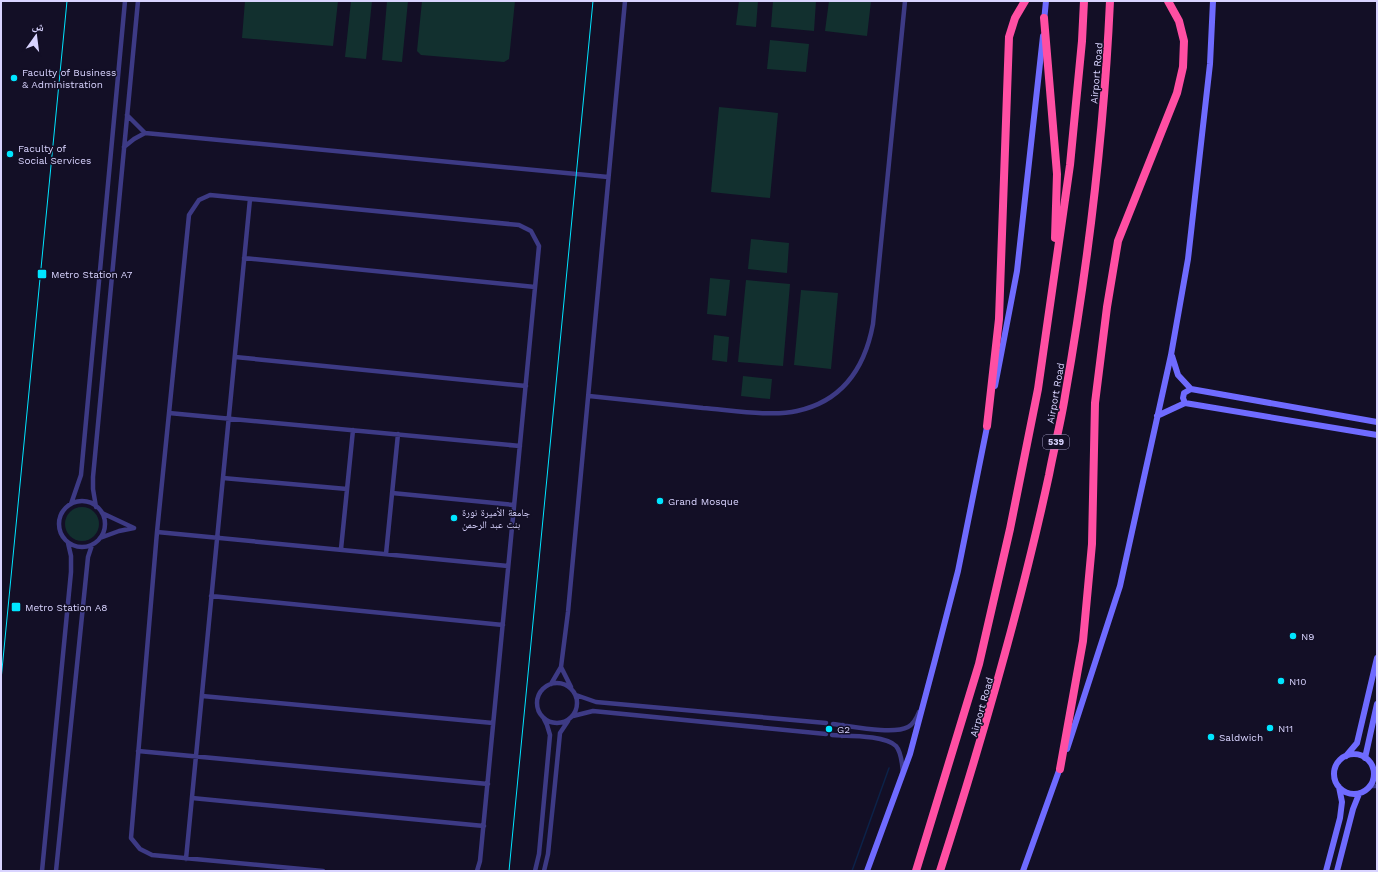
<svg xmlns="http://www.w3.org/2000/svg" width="1378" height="872" font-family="'Work Sans','Noto Naskh Arabic',sans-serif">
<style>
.green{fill:#12302f}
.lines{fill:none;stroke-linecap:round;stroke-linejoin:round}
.stream{stroke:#0c2248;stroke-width:1.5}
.street{stroke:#3d3a85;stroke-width:4.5}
.secondary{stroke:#6f6bff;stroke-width:6}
.highway{stroke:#ff4fa3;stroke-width:8}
.tram{stroke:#00e5ff;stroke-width:1}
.poi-dot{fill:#00e5ff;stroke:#130f26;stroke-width:1.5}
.labels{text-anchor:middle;stroke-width:3;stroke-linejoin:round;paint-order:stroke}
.shield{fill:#130f26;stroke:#9e99be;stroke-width:1}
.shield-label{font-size:9px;font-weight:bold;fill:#d9d4ff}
.poi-label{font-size:10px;fill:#d9d4ff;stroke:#130f26;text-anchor:start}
.street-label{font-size:10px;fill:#d9d4ff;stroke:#130f26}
</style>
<rect width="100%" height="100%" fill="#130f26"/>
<!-- green -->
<path class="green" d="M245 1H338L333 46 242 38Z
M351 1H372L366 59 345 57Z
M387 1H408L402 62 382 60Z
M422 1H515L509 59 504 62 421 55 417 51Z
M739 1H758L756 27 736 25Z
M773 1H816L814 31 771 27Z
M829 1H871L867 36 825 31Z
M770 40 809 44 806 72 767 69Z
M719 107 778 113 770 198 711 192Z
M751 239 789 243 787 273 748 269Z
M710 278 730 280 726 316 707 314Z
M746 280 790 284 783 366 738 362Z
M801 290 838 293 831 369 794 365Z
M714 335 729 337 727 362 712 360Z
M743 376 772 379 770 399 741 396Z
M65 524a17 17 0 1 1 34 0a17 17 0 1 1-34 0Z"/>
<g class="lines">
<!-- stream -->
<path class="stream" d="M852 871 889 768"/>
<!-- street -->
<path class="street" d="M145 133 608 177
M124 147 134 139 145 133 127 115
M244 258 535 287
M235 357 526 386
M589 396C627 400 665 404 703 408 730 410 772 417 797 411 843 401 865 367 873 324L905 1
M169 413 520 446
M223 478 347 489
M392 493 514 505
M59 524a23 23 0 1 1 46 0a23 23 0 1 1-46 0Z
M71 504 81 475 125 1
M96 507 93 489V477L138 1
M102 513 134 528
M157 532 508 566
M100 538 119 531 134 528
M341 549 353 430
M386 554 398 434
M211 596 503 625
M561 667 571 687
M537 703a20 20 0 1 1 40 0a20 20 0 1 1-40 0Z
M551 684 561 667 568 612 625 1
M576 695 596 702 826 723
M202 696 493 723
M573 716 593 711 826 734
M833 724C851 726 893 735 908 727 914 724 917 717 919 712
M832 735C848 736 885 735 896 746 902 753 902 765 903 773
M842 736 840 731 843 725
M138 751 488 784
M1373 768 1377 771
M1370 786H1377
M192 798 484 826
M186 859 250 199
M42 871 71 572V556L68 543
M56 871 88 557 92 545
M323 871 152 855 140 849 131 838 157 532 189 215 199 200 210 195 519 225 531 231 539 246 480 861 477 871
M535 871 539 854 550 735 547 725 544 719
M544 871 548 854 560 733 568 721"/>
<!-- secondary -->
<path class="secondary" d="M1044 21 1046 1
M1172 356 1178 375 1191 389 1377 422
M995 386 1017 271 1043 36
M1185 403 1183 398 1184 393 1191 389
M1157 416 1185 403 1377 435
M1067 749 1120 586 1171 355 1188 259 1210 64 1213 1
M1334 774a20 20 0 1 1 40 0a20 20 0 1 1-40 0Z
M1346 756 1357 743 1377 658
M1365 758 1377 704
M867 871 910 754 935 660 958 571 988 422
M1023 871 1061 765
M1326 871 1340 818 1342 802 1339 787
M1337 871 1353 809 1359 794"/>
<!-- highway -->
<path class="highway" d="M1044 18 1057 174 1055 238
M987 426 999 319 1009 37 1015 18 1025 1
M1060 769 1083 641 1092 544 1095 403 1107 307 1118 241 1177 93 1183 67 1184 41 1179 21 1168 1
M916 871 979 664 1010 529 1038 389 1070 165 1082 41 1084 1
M940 871C982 740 1020 609 1049 475 1054 448 1061 422 1065 396 1088 265 1104 133 1110 1"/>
<!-- tram -->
<path class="tram" d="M1 680 67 1
M509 871 593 1"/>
</g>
<!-- markers -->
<g class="poi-dot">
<circle cx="14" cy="78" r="4"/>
<circle cx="10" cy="154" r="4"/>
<rect x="37" y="269" width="10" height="10" rx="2"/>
<circle cx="660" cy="501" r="4"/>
<circle cx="454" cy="518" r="4"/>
<rect x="11" y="602" width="10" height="10" rx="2"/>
<circle cx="1293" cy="636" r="4"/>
<circle cx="1281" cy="681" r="4"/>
<circle cx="1270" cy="728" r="4"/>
<circle cx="829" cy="729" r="4"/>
<circle cx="1211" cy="737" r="4"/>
</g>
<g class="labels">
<!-- shield labels -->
<rect class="shield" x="1043" y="435" width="26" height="14" rx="3"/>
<g class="shield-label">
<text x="1056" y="445">539</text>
</g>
<!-- poi labels -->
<g class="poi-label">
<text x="22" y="76">Faculty of Business<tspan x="22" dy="12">&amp; Administration</tspan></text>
<text x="18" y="152">Faculty of<tspan x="18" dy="12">Social Services</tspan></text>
<text x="51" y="278">Metro Station A7</text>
<text x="668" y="505">Grand Mosque</text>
<text x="462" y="516">جامعة الأميرة نورة<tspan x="462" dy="12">بنت عبد الرحمن</tspan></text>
<text x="25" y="611">Metro Station A8</text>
<text x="1301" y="640">N9</text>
<text x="1289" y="685">N10</text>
<text x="1278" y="732">N11</text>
<text x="837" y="733">G2</text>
<text x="1219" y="741">Saldwich</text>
</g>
<!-- street labels -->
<g class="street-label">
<text transform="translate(1096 73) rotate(-85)" y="4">Airport Road</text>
<text transform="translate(1055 393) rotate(-80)" y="4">Airport Road</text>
<text transform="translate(981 707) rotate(-74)" y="4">Airport Road</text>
</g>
</g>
<!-- border -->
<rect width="1378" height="872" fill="none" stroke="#d9d4ff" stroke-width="4"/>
<!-- north arrow -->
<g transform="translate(36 36) rotate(14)" stroke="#130f26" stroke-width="3" paint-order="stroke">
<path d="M0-3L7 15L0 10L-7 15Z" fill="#d9d4ff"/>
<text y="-6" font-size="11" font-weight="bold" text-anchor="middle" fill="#d9d4ff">ش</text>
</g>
</svg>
